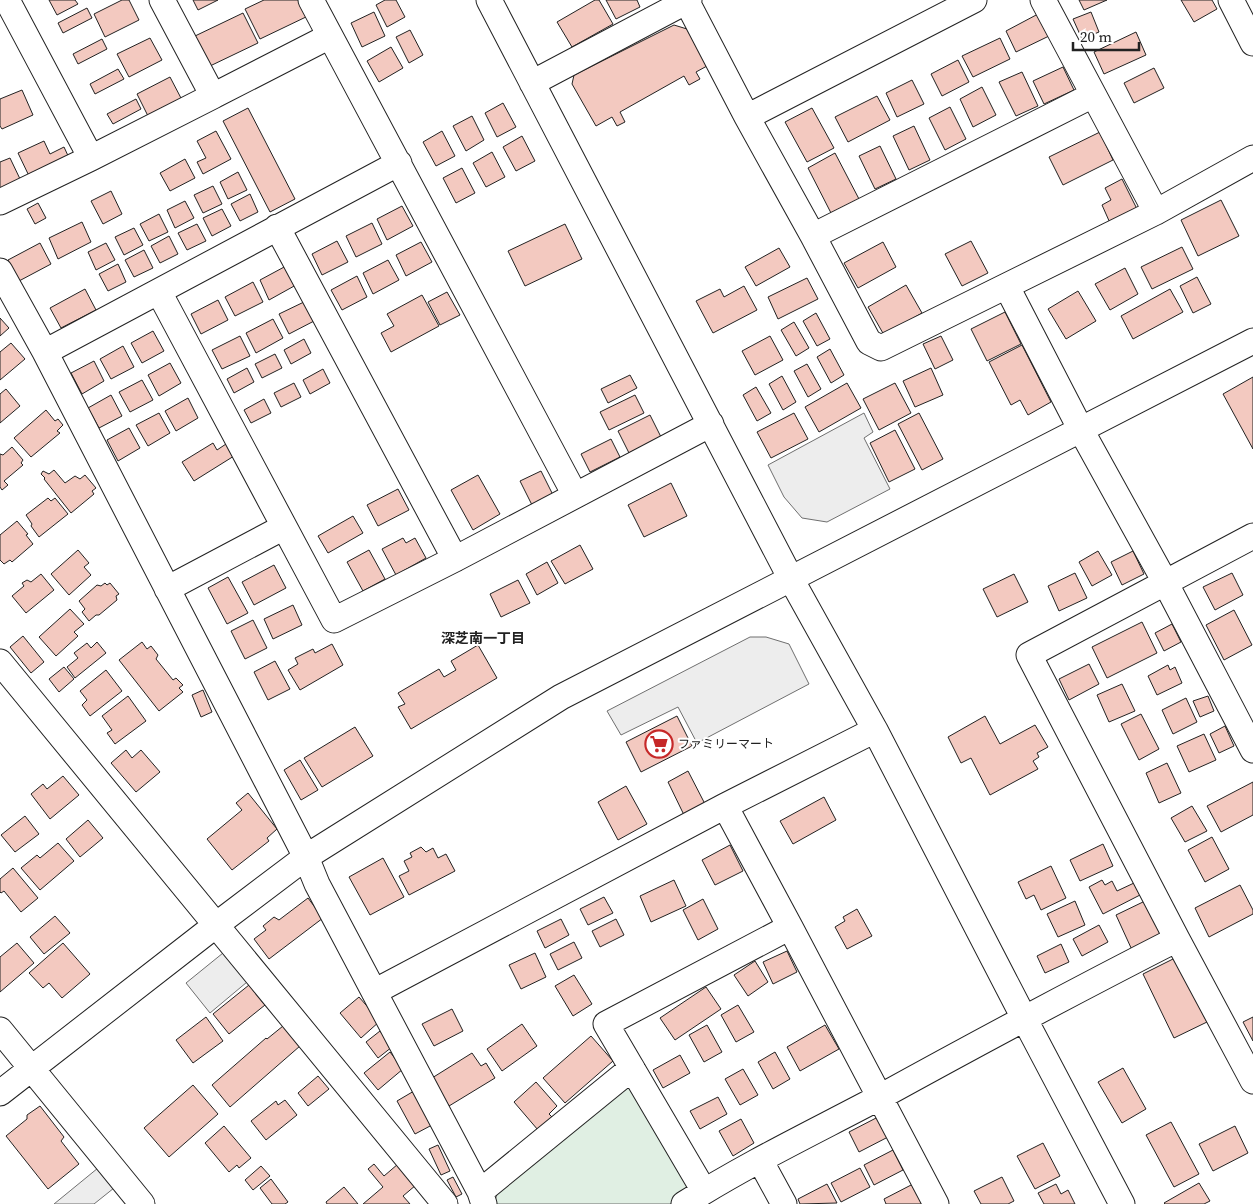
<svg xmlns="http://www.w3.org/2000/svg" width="1253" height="1204" font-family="'Source Serif 4','Noto Sans JP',serif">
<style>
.green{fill:#e0efe3;stroke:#6f6f6f}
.parking{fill:#ededed;stroke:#6f6f6f}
.building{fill:#f3c9c0;stroke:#222}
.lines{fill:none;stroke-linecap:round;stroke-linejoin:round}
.minor-casing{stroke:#222;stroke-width:27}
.minor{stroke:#fff;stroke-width:25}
.labels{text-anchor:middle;stroke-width:4;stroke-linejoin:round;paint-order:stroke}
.poi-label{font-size:12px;fill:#222;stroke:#fff;text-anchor:start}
.neighbourhood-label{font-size:14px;font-weight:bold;fill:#222;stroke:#fff}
</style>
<rect width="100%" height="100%" fill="#fff"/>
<!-- green -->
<path class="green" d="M623 1086 631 1089 688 1185 686 1196 670 1204H496L495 1201 497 1194Z"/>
<!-- parking -->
<path class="parking" d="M864 413 873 432 864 438 890 489 827 522 802 518 784 497 768 465Z
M750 637H766L789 644 809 684 697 743 678 707 621 735 607 711Z
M223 953 247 982 210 1013 186 983Z
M98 1168 114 1188 94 1204H54Z"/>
<!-- building -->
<path class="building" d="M49 0H75L78 4 57 15Z
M122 0H129L139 20 105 37 94 14Z
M193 0H218L198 10Z
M264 0H300L308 16 260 39 245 9Z
M385 0H396L405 17 387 27 376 5Z
M595 0H599L613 24 572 47 557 22Z
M606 0H637L640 7 616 19Z
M1079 0H1107L1084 10Z
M1181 0H1212L1217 9 1194 22Z
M87 8 92 18 63 33 58 23Z
M374 12 385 36 362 47 351 23Z
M1091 12 1099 32 1082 39 1073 19Z
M243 13 258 43 210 66 195 36Z
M1038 14 1049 36 1016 52 1006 31Z
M674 25 687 29 707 66 696 72 700 79 689 85 684 76 620 112 625 122 617 126 612 117 596 126 572 84 574 75Z
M410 30 423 55 409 63 396 37Z
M1136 32 1146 55 1104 74 1094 52Z
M150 38 162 60 129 77 117 54Z
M1000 38 1010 59 973 77 962 56Z
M102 39 107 49 78 64 73 54Z
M391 47 403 68 379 82 367 61Z
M958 60 969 82 942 96 931 74Z
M1063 67 1074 90 1044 104 1033 81Z
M1154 68 1164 88 1134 103 1124 83Z
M118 69 124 79 95 94 90 84Z
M1022 72 1038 106 1016 116 999 82Z
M170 77 182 100 148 116 137 94Z
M912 80 924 104 897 117 886 93Z
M982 87 996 115 973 127 960 99Z
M22 90 33 115 2 129 0 126V99Z
M877 96 890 120 848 142 835 117Z
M136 99 141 109 113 124 107 114Z
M503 103 516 127 497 137 485 113Z
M950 107 966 139 945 150 929 118Z
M248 108 295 199 270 212 223 121Z
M812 108 834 148 807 162 785 122Z
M472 116 484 140 466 151 453 126Z
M914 126 930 160 909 170 893 136Z
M216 131 231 159 203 174 197 162 206 158 197 141Z
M442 131 455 156 436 166 423 142Z
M1100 132 1113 160 1063 185 1049 157Z
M522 136 535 161 516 171 503 147Z
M44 141 50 154 64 147 70 160 30 178 18 153Z
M880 146 896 179 875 189 859 156Z
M492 152 505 177 486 187 473 163Z
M835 153 859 199 831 213 808 168Z
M10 158 21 181 0 191V162Z
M185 159 195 178 170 191 160 173Z
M462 168 475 193 456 203 443 178Z
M238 172 247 190 228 199 220 182Z
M1122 179 1137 209 1110 223 1102 205 1111 200 1105 188Z
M213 186 222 204 203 213 194 195Z
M111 191 122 214 103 224 91 201Z
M250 194 258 212 240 221 231 204Z
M1221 200 1239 236 1198 256 1181 220Z
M185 201 194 218 175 228 167 210Z
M38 203 46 218 35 224 27 209Z
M402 206 413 226 387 240 377 219Z
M222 209 231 226 212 236 203 218Z
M159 214 168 232 149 241 140 224Z
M82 222 91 242 58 259 49 238Z
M372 223 382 244 356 257 346 236Z
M197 224 206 241 187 250 178 233Z
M565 224 582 259 525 286 508 251Z
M134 228 143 245 124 255 115 237Z
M169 236 178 254 160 263 151 246Z
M337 241 348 262 322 275 312 254Z
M971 241 988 273 962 286 945 254Z
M421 242 432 262 406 276 396 255Z
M883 242 896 267 858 288 844 263Z
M40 243 51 264 19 281 8 260Z
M106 243 115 260 96 270 88 252Z
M1182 247 1193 269 1152 289 1141 267Z
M779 248 790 267 756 286 745 267Z
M144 250 153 268 134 277 125 260Z
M388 260 399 280 373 294 363 273Z
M118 264 126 282 108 291 99 274Z
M286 266 296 285 269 300 260 280Z
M1125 268 1138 294 1110 310 1095 284Z
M357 276 367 297 342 310 331 290Z
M1197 277 1211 304 1193 313 1180 286Z
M807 278 818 299 778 319 768 297Z
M253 282 263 302 235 316 225 297Z
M906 285 922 313 884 335 868 307Z
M744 286 757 310 713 333 696 301 720 289 724 297Z
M85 289 96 310 61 328 50 308Z
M1170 289 1183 312 1133 339 1121 316Z
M1078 291 1096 321 1066 339 1048 309Z
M447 292 460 315 440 325 428 302Z
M422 295 439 326 391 352 381 333 394 326 387 314Z
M218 300 228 320 201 334 191 314Z
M306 301 316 320 289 334 279 314Z
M1005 312 1021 344 987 361 971 329Z
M816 313 830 339 817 346 803 321Z
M0 318 9 328 0 336Z
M273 319 283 338 256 353 246 333Z
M794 322 809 348 796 356 781 330Z
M153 331 164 351 142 363 131 343Z
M240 336 250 356 222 369 212 350Z
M770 336 783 360 755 375 742 351Z
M941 336 953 360 935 369 923 344Z
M304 339 311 353 291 364 284 350Z
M11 343 25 359 0 380V352Z
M1022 345 1051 402 1028 415 1020 400 1011 405 989 362Z
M123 346 134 367 111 379 100 359Z
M830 349 844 375 831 383 817 357Z
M275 354 282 368 262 378 255 364Z
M94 361 104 381 82 394 71 373Z
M170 363 181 383 159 396 148 375Z
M807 364 821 389 808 397 794 371Z
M247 368 254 382 234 393 227 379Z
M931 368 943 395 915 407 903 381Z
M323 369 330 383 310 394 303 380Z
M630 375 637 388 608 403 601 389Z
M782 376 796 402 783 410 769 384Z
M1253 377V449L1223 394Z
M142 380 153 400 130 412 119 392Z
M294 383 301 397 281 407 274 393Z
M847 383 861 408 819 432 805 407Z
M895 383 911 413 879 430 863 399Z
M756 387 771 413 757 421 743 395Z
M6 389 20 406 0 423V394Z
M111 395 122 416 99 428 88 408Z
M635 395 644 413 609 430 600 412Z
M188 398 198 418 176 431 165 411Z
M264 399 271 413 251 423 244 410Z
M46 410 55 421 58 419 63 425 57 431 60 433 31 457 14 438Z
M159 413 170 433 148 446 136 425Z
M794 413 808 439 771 458 757 432Z
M919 413 943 459 922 470 898 424Z
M650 415 661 437 629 453 618 431Z
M129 428 140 448 118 461 107 440Z
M895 430 915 469 889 482 870 443Z
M611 439 620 457 590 472 581 454Z
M213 443 217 450 226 444 234 456 194 481 182 462Z
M12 447 23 460 21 463 23 465 4 481 8 485 2 490 0 487V454L3 455Z
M54 470 65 483 75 476 80 479 85 475 96 488 92 491 94 494 71 513 44 479 45 478 41 474 43 471 49 474Z
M541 471 553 495 532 505 520 481Z
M478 475 500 514 473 530 451 490Z
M671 483 687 516 644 537 628 505Z
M398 489 409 510 378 526 367 505Z
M48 498 51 501 55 498 68 514 39 537 31 526 32 524 26 515Z
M353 516 363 533 328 553 318 536Z
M17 521 28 534 26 535 33 544 12 562 10 560 4 564 0 560V535Z
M403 538 406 543 415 538 426 558 396 575 382 549Z
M580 545 593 569 565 584 551 561Z
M78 550 89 563 84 567 91 575 69 595 51 574Z
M369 550 385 579 363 591 347 562Z
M1098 551 1112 575 1092 586 1079 562Z
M1133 551 1144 574 1122 585 1111 562Z
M547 562 558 583 537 595 526 574Z
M274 565 286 588 254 605 242 582Z
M1075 573 1087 598 1059 611 1048 586Z
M1232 573 1243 595 1215 610 1203 587Z
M41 574 54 590 26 613 12 596 24 586 22 583 27 580 31 582Z
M1014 574 1028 602 997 617 983 589Z
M228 577 248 613 227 624 208 588Z
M518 580 530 603 501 617 490 594Z
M105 583 107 585 110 583 119 594 116 596 117 600 99 615H96L89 621 82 612 85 609 79 601 97 585 101 586Z
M293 605 302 625 273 639 264 619Z
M70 609 84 624 74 632 78 636 56 656 39 637Z
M1234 610 1252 645 1224 660 1206 625Z
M253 620 267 648 245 659 231 631Z
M1142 622 1157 653 1107 678 1092 647Z
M1172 624 1181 642 1164 651 1155 633Z
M23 636 44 662 31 673 10 647Z
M97 642 106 653 75 678 67 667 78 658 74 653 87 643 91 648Z
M142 642 147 649 151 646 158 655 156 659 173 680 176 678 183 685 179 688 183 692 159 711 119 660Z
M332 644 343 665 300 690 288 670 298 664 295 658 313 649 315 653Z
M478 645 497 678 411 729 398 707 405 704 398 693 439 669 444 677 456 670 451 661Z
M275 661 290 689 268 700 254 672Z
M1089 664 1099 684 1069 700 1059 679Z
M1168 665 1170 670 1175 667 1182 683 1157 695 1148 676Z
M64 667 74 679 59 692 49 679Z
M106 670 122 691 90 716 82 705 87 700 80 691Z
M1122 684 1135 711 1109 722 1097 695Z
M203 690 212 712 201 717 192 695Z
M128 696 146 721 115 744 107 733 112 730 102 716Z
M1208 696 1214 711 1200 717 1193 701Z
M1186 698 1197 722 1173 734 1162 710Z
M1141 714 1159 749 1139 760 1121 724Z
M677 716 692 746 641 772 626 742Z
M985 716 1000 744 1035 725 1048 747 1037 753 1039 757 1033 761 1038 769 990 795 971 758 961 763 948 737Z
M1225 726 1234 746 1219 753 1210 734Z
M355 727 373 756 322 787 304 758Z
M1204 734 1216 760 1189 772 1177 746Z
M126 750 132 758 141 750 160 772 136 792 111 763Z
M300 760 318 790 301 800 284 770Z
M1167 763 1181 793 1159 803 1146 773Z
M688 771 705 804 684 815 668 782Z
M63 776 79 795 50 819 31 794 43 784 47 789Z
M1253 782V815L1221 832 1207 806Z
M626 786 647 824 618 840 598 802Z
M248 793 277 829 267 838 269 841 232 870 207 839 242 810 236 803Z
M824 797 836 820 793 844 780 821Z
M1192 806 1207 831 1185 842 1171 818Z
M25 816 39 834 15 852 1 835Z
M88 820 103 838 80 857 66 839Z
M1212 837 1229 869 1205 882 1188 850Z
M58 843 74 861 40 890 21 868 37 855 40 858Z
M1103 844 1113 866 1080 881 1070 860Z
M730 845 743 871 715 885 702 860Z
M421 847 426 852 433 848 438 858 446 854 455 871 409 895 399 876 409 871 404 861 412 857 410 853Z
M383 858 404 897 370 915 349 877Z
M1051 866 1066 898 1041 910 1034 895 1026 899 1018 882Z
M13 868 38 898 21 912 4 891 1 893 0 892V879Z
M674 880 686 906 651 922 640 896Z
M1102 880 1105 885 1112 881 1117 891 1134 883 1140 895 1103 914 1089 887Z
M1240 885 1253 910V914L1209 937 1195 908Z
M604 897 613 913 588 925 580 909Z
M308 898 323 918 269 959 254 939 266 930 263 926 274 917 279 920Z
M703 899 718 929 698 940 683 910Z
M1075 901 1085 925 1058 937 1047 914Z
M1145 901 1161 936 1132 950 1116 915Z
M857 909 872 936 847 949 835 927 845 921 843 917Z
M55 916 70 933 44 954 30 937Z
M561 919 569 935 545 948 537 931Z
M616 919 624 935 600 947 592 931Z
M1099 925 1108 942 1082 956 1073 939Z
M574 942 582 958 558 970 550 954Z
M17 943 34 963 0 992V957Z
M63 943 90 974 62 998 49 983 43 988 29 973Z
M1061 944 1069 962 1045 973 1037 956Z
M787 951 797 972 773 984 763 962Z
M535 953 546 977 521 989 509 965Z
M1175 958 1207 1022 1174 1038 1143 974Z
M755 961 768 982 748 996 734 975Z
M574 975 592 1004 573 1016 555 986Z
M249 985 265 1005 229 1034 213 1014Z
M706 987 721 1009 675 1040 660 1018Z
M359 997 380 1021 361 1038 340 1013Z
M738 1005 754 1032 736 1042 721 1015Z
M452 1009 463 1031 434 1046 422 1024Z
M206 1017 223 1041 193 1063 176 1040Z
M1253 1017V1041L1243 1022Z
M522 1024 537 1046 502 1071 487 1049Z
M707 1025 722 1052 704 1062 689 1035Z
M825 1025 839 1049 800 1071 787 1047Z
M283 1026 300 1046 230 1107 212 1085 266 1038 267 1039Z
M380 1031 392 1047 378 1058 366 1042Z
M591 1036 613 1061 565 1103 543 1078Z
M390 1052 403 1069 378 1090 364 1073Z
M775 1052 790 1079 773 1089 758 1062Z
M472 1053 481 1066 486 1063 495 1078 449 1106 432 1078Z
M680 1055 690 1073 663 1088 653 1070Z
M1123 1068 1146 1109 1122 1123 1098 1082Z
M743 1069 758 1095 740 1105 725 1079Z
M318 1076 329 1089 308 1106 298 1093Z
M536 1082 557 1106 549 1114 552 1117 538 1130 514 1102Z
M193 1085 218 1114 169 1157 144 1128Z
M414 1091 432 1125 415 1134 397 1101Z
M718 1097 727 1114 700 1129 690 1111Z
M285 1100 297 1115 266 1140 251 1121 276 1101 278 1105Z
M40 1106 64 1137 61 1141 79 1164 48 1189 6 1136 27 1119V1115Z
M878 1117 888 1137 859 1152 849 1132Z
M741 1119 754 1143 733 1156 719 1131Z
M1171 1122 1199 1174 1174 1187 1146 1135Z
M224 1126 251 1158 239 1168 237 1165 229 1172 205 1143Z
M1235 1126 1248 1153 1213 1171 1199 1144Z
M1043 1143 1060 1176 1035 1189 1017 1156Z
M438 1145 450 1171 441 1175 429 1149Z
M893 1150 903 1170 874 1185 864 1165Z
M374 1164 384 1176 398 1164 416 1185 403 1196 410 1204H363L383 1187 368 1169Z
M261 1166 270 1176 253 1190 245 1180Z
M860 1168 870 1187 841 1202 831 1183Z
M453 1177 462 1194 456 1197 447 1180Z
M1002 1177 1014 1201 1008 1204H981L974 1191Z
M271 1179 288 1202 285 1204H272L260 1188Z
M1199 1183 1210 1201 1204 1204H1165L1164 1203Z
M827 1184 837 1203 800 1204 798 1199Z
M913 1184 922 1204H886L884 1199Z
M1056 1184 1061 1194 1068 1190 1075 1204H1044L1038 1193Z
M344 1187 358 1204H327L326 1202Z"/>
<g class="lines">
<!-- minor casing -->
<g class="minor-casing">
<path id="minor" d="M7 0 91 158
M311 0 575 495
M489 0 791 579 875 730 1024 1018 1122 1204
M686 0 747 117 813 236 869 342 881 348 1156 212 1253 158
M1043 0 1156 212
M1231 0 1253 43
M532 83 689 0
M213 96 330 36
M747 117 974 0
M0 202 91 158 213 96 162 0
M277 227 455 559
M813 236 1093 95
M0 271 45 352 306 857 317 884 480 1192 484 1204
M1007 287 1081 430 1165 582 1253 750
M159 292 334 620 455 559 711 424
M45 352 399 163
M1253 536 1029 655 1177 939 1253 1081
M167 589 284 527
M0 662 445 1204
M725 806 790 927 936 1204
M374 992 725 806 875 730
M0 1030 142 1204
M0 1093 216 925 306 857 561 697 1253 341
M760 1160 784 1204
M704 1191 606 1024 790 927
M480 1192 632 1068
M684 1204C747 1164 814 1132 880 1097 978 1043 1077 990 1177 939"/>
</g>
<!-- minor -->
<use href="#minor" class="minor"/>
</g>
<!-- icons -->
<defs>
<g id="supermarket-ring" transform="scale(1.4375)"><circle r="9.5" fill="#fff" stroke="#c62828" stroke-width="1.5"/><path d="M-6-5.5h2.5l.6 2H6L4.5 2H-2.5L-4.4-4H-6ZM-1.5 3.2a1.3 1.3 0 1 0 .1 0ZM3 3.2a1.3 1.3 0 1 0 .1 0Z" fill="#c62828"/></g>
</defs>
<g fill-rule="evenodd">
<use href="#supermarket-ring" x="659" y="744"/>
</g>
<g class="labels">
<!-- poi labels -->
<g class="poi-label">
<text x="678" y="748">ファミリーマート</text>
</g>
<!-- neighbourhood labels -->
<g class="neighbourhood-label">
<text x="483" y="643">深芝南一丁目</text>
</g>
</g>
<!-- scale -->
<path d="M1073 42v8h66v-8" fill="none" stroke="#222222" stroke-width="2.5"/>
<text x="1080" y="42" font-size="15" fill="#222222" stroke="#ffffff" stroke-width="4" paint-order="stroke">20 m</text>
</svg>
